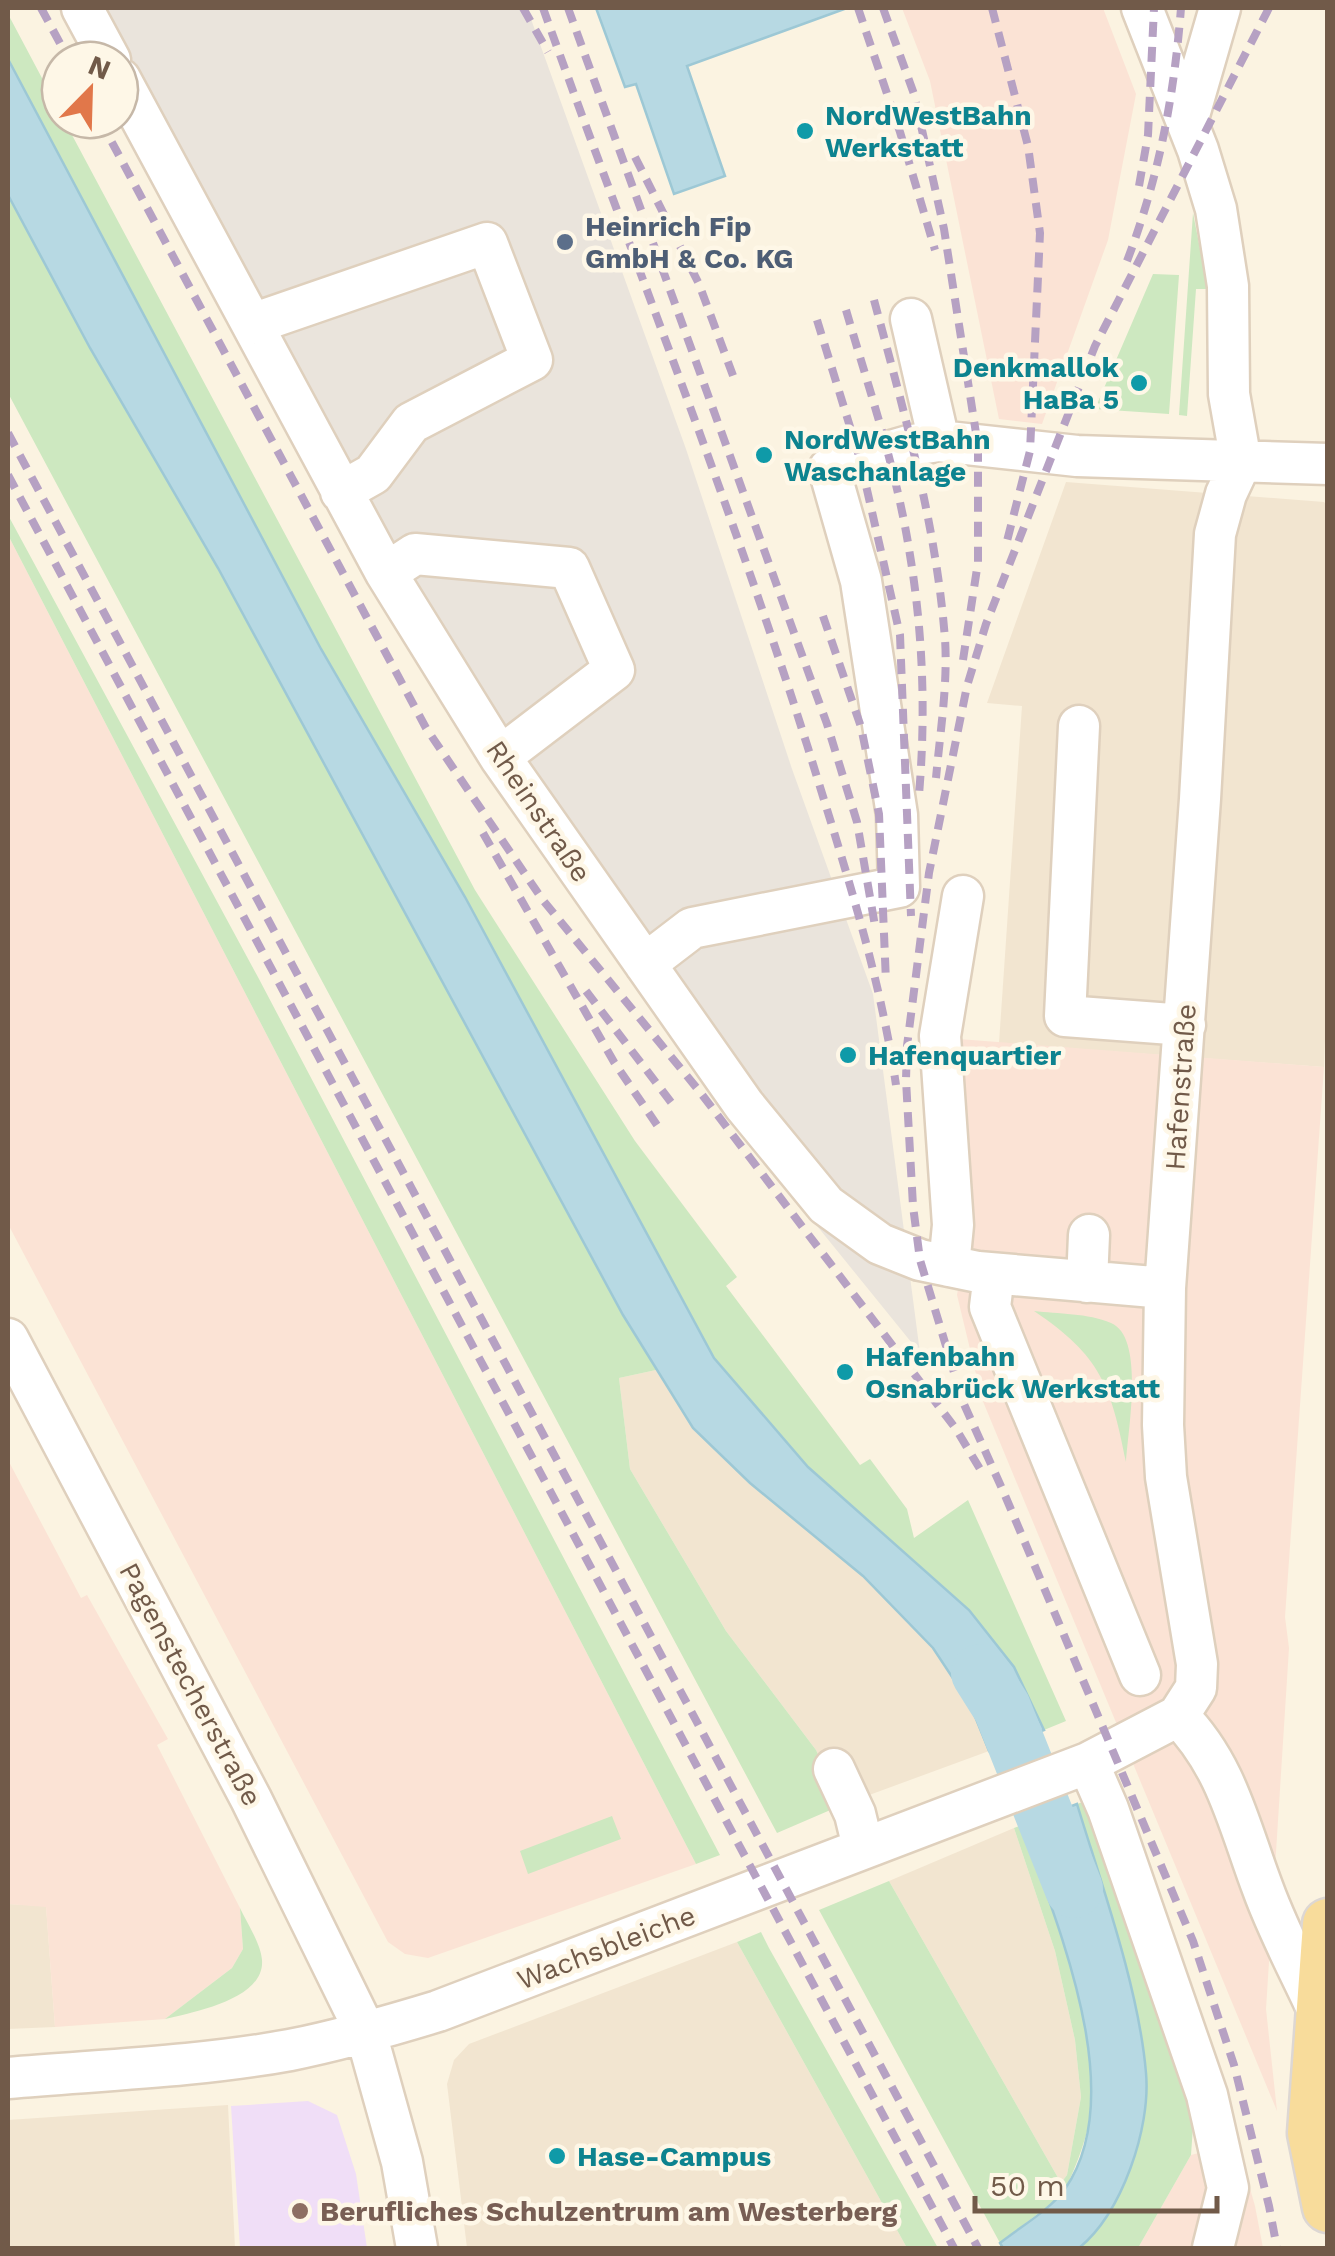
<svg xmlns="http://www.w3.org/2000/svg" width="1335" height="2256" font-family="'Work Sans',sans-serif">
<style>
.residential{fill:#f2e5d0}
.commercial{fill:#fbe3d5}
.industrial{fill:#eae4dc}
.education{fill:#f0def7}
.green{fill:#cde8c0}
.water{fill:#b7d9e3;stroke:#9dc8d5;stroke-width:2.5}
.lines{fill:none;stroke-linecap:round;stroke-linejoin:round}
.river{stroke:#b7d9e3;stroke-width:58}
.minor-casing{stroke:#dfd0bd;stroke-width:45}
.major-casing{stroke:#ddd7d3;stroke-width:55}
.minor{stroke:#fff;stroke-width:40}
.major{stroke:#f8dc9b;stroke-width:50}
.rail{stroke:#b6a1c3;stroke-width:8;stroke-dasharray:15 10;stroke-linecap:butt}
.culture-dot{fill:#0f9aa8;stroke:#fef7e7;stroke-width:4}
.service-dot{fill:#5c6f8a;stroke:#fef7e7;stroke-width:4}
.education-dot{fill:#8d6e63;stroke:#fef7e7;stroke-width:4}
.labels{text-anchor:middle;stroke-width:9;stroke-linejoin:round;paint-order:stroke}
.culture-label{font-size:28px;font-weight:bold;fill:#0d838f;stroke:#fef7e7;text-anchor:start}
.service-label{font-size:28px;font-weight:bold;fill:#4e5e75;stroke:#fef7e7;text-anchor:start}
.street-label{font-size:28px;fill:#715a49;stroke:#fef7e7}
.education-label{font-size:28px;font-weight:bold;fill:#785e54;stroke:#fef7e7;text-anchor:start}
</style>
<rect width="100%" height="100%" fill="#fbf3e1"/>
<!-- residential -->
<path class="residential" d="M1066 482 1324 502 1328 507V961L1324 1067 999 1043 1022 706 987 703Z
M656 1370 693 1429 750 1483 863 1576 933 1648 970 1704 989 1751 842 1805 816 1750 726 1631 630 1469 619 1378Z
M1014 1828 1055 1951 1075 2040 1081 2097 1067 2175 1061 2183 889 1881Z
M8 1904 46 1906 55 2027 8 2029Z
M737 1942 907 2248H467L447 2084 454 2060 469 2044Z
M228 2105 235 2248H8V2120Z"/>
<!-- commercial -->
<path class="commercial" d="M902 8H1103L1136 94 1108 240 1042 424 999 419 930 81Z
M8 535 696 1864 428 1958 405 1954 388 1942 8 1224Z
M958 1039 1324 1067 1285 1617 1289 1648 1266 2009 1277 2111 982 1399 957 1295 969 1228Z
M8 1460 81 1598 87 1595 168 1739 157 1745 240 1908 243 1949 232 1968 165 2019 55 2027 46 1907 8 1904Z
M1237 2143 1255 2206 1263 2248H1138L1191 2155Z"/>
<!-- industrial -->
<path class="industrial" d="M60 8H527L686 449 792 769 873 994 920 1353 732 1121 453 723 390 620 120 119V60H88Z"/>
<!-- education -->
<path class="education" d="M308 2101 337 2115 356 2174 367 2248H240L231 2106Z"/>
<!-- green -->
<path class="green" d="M8 14 60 112V120H64L475 890 635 1141 737 1277 726 1286 860 1465 870 1459 907 1509 914 1538 968 1500 1066 1721 1044 1730 1014 1667 969 1610 808 1467 714 1358 692 1321 656 1370 619 1378 630 1469 726 1631 816 1750 842 1805 777 1833 8 393Z
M1193 213 1208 289H1196L1187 416 1179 415Z
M1153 274 1179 275 1169 414 1095 409Z
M8 515 259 979 720 1855 696 1864 8 535Z
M1034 1311C1058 1314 1088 1313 1111 1323 1145 1337 1128 1429 1126 1462 1111 1386 1101 1356 1034 1311Z
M1092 1799 1195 2098 1191 2155 1138 2248H1042L1040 2212 1000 2243 819 1910 889 1881 1061 2183 1067 2175 1081 2097 1075 2040 1055 1951 1014 1828 1022 1825C1047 1896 1102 2029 1093 2101 1089 2133 1078 2162 1065 2190L1086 2241 1107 1906 1077 1804Z
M612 1816 621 1839 528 1874 520 1851Z
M240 1908C247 1923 261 1944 262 1960 265 1999 194 2012 165 2019L232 1968 243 1949Z
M761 1932 769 1948 938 2248H907L737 1942Z"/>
<!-- water -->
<path class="water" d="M596 8H847L687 66 725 176 674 194 636 84 625 87Z
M8 59 321 649 465 897 714 1358 808 1467 969 1610 1014 1667 1044 1730 989 1751 970 1704 933 1648 863 1576 750 1483 693 1428 623 1315 218 568 90 348 8 195Z
M1077 1804C1102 1886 1139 1989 1146 2073 1151 2128 1122 2213 1079 2248H1003L1000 2243C1020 2227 1050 2210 1065 2189 1131 2094 1056 1922 1022 1825Z"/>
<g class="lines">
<!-- river -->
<path class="river" d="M980 1673 1002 1708 1074 1889"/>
<!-- minor casing -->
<g class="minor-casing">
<path id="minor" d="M82 8 110 60
M120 79 386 573 500 757 744 1105 826 1205 880 1244 920 1260 978 1272 1165 1288
M1187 122 1220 8
M911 319 939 441
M252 324 487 243 532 360 411 423 373 474 341 492
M386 573 415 554 569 568 614 670 500 757
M1079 726 1065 1016 1185 1025
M645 964 692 928 899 887 897 815 861 581 829 469 912 445 939 441 1077 456 1328 464
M949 1266 953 1225 940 1036 963 896
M994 1274 990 1307 1140 1675
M1087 1282 1089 1235
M8 1339 251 1799 366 2033 402 2162 417 2248
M1178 1716C1227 1765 1239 1826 1263 1889 1279 1933 1302 1975 1321 2017
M1088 1763 1108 1809 1207 2095 1228 2188 1213 2248
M834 1769 855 1814 863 1847
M8 2078C101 2070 197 2067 290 2050 340 2040 389 2026 438 2011L1088 1763 1178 1716 1196 1688 1197 1664 1166 1477 1163 1425 1165 1288 1200 799 1215 534 1226 494 1241 462 1229 394 1228 286 1216 209 1198 150 1142 8"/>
</g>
<!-- major casing -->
<g class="major-casing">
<path id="major" d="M1328 1924 1313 2133 1328 2207"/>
</g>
<!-- minor -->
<use href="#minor" class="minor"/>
<!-- major -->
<use href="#major" class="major"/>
<!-- rail -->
<path class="rail" d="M41 8 69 60
M523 8 548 52
M543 8C631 254 729 498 808 748 842 859 879 969 896 1085
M568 8 827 724 857 822 875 926
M858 8 900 132 935 250
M883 8 914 94 944 229 978 446V562L963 660
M992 8 1028 146 1040 233 1030 451 1007 541
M1269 8 1095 346 986 624 967 686 929 873 907 1046 906 1080 913 1206 920 1260 963 1402 1004 1493 1193 1941 1234 2065 1269 2206 1277 2248
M100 120 426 728 542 899 700 1092 956 1429 980 1469
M635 157 699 284 735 381
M1139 186 1148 135 1154 8
M1127 261C1159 177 1174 97 1181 8
M874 300C904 412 936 523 945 639 948 684 940 733 936 778
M846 310C869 389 896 468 909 549 923 631 926 712 919 795
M817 320 860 459 900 635 911 916
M8 433 978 2248
M8 475 954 2248
M823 616 861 727 879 814 886 982
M483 833 614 1062 657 1125
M586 991 677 1110"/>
</g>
<!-- markers -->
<g class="culture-dot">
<circle cx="805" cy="131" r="10"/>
<circle cx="1139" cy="383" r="10"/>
<circle cx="764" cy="455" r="10"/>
<circle cx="848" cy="1055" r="10"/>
<circle cx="845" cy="1372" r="10"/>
<circle cx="557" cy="2156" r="10"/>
</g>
<circle class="service-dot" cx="565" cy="242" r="10"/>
<circle class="education-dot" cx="300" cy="2211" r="10"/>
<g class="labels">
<!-- culture labels -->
<g class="culture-label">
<text x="825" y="125">NordWestBahn<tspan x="825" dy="32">Werkstatt</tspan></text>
<text x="1119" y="377" text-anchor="end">Denkmallok<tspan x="1119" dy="32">HaBa 5</tspan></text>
<text x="784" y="449">NordWestBahn<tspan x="784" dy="32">Waschanlage</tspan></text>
<text x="868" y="1065">Hafenquartier</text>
<text x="865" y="1366">Hafenbahn<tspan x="865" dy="32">Osnabrück Werkstatt</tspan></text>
<text x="577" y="2166">Hase-Campus</text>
</g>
<!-- service labels -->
<g class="service-label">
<text x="585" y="236">Heinrich Fip<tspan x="585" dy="32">GmbH &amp; Co. KG</tspan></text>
</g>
<!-- street labels -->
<g class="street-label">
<text transform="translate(539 811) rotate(56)" y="10">Rheinstraße</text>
<text transform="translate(1180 1087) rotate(-86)" y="10">Hafenstraße</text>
<text transform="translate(191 1684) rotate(62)" y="10">Pagenstecherstraße</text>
<text transform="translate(606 1947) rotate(-21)" y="10">Wachsbleiche</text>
</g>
<!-- education labels -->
<g class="education-label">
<text x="320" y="2221">Berufliches Schulzentrum am Westerberg</text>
</g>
</g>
<!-- border -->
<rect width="1335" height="2256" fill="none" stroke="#715a49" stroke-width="20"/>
<!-- north arrow -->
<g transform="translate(90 90) rotate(23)"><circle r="48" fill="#fef7e7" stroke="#c6b8a8" stroke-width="2.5"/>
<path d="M0-8L18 38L0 25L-18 38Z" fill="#e1774a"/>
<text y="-15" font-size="28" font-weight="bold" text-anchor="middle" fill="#715a49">N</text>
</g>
<!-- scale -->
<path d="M975 2196v15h242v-15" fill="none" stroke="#715a49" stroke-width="5"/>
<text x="990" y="2196" font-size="30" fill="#715a49" stroke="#fef7e7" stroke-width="8" paint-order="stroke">50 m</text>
</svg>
